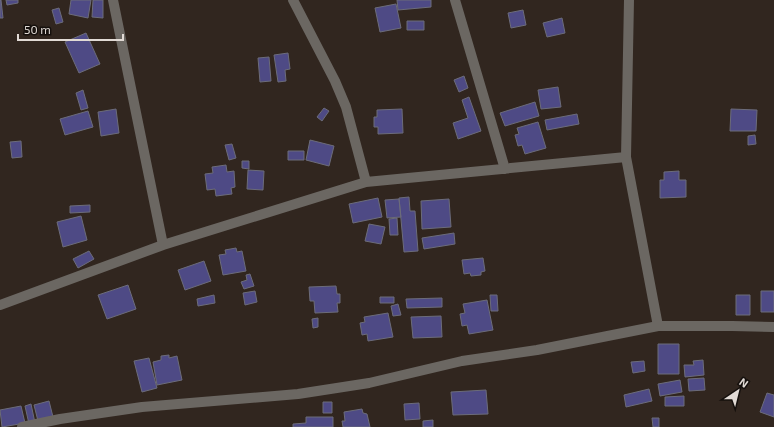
<svg xmlns="http://www.w3.org/2000/svg" width="774" height="427" font-family="'Exo 2',sans-serif">
<style>
.building{fill:#4e4a85;stroke:#6c6c7a}
.lines{fill:none;stroke-linecap:round;stroke-linejoin:round}
.minor{stroke:#6b6762;stroke-width:10}
</style>
<rect width="100%" height="100%" fill="#31261f"/>
<!-- building -->
<path class="building" d="M0 0H1L3 18H0Z
M6 0H18V3L7 5Z
M71 0H91L88 18 69 14Z
M93 0H103V18L92 17Z
M397 0H431V7L398 10Z
M396 4 401 28 380 32 375 8Z
M59 8 63 22 56 24 52 10Z
M523 10 526 25 511 28 508 13Z
M562 18 565 33 547 37 543 23Z
M407 21H424V30H407Z
M86 33 100 64 79 73 65 42Z
M288 53 290 69 285 70 286 81 278 82 274 55Z
M269 57 271 81 260 82 258 58Z
M464 76 468 88 459 92 454 80Z
M558 87 561 107 541 109 538 90Z
M83 90 88 108 81 110 76 93Z
M469 97 481 131 458 139 453 123 468 118 462 100Z
M535 102 539 116 505 126 500 113Z
M324 108 329 111 322 121 317 117Z
M116 109 119 133 101 136 98 112Z
M402 109 403 133 378 134V127H374V117H377V110Z
M731 109 757 110 756 131H730Z
M88 111 93 127 65 135 60 119Z
M577 114 579 124 547 130 545 120Z
M538 122 546 148 525 154 522 145 518 146 515 135 519 134 517 128Z
M755 135 756 144 748 145V136Z
M310 140 334 146 329 166 306 160Z
M21 141 22 157 12 158 10 142Z
M232 144 236 158 229 160 225 145Z
M288 151H304V160H288Z
M242 161H249V169L242 168Z
M226 165 227 172 234 171 235 187 231 188 232 194 216 196 215 189 207 190 205 174 213 173 212 167Z
M248 170 264 171 263 190 247 189Z
M679 171V180H686V197L660 198V180H664V172Z
M409 197 410 211H415L418 251 404 252 399 198Z
M378 198 382 217 353 223 349 204Z
M399 199 401 217 387 218 385 200Z
M449 199 451 227 422 229 421 201Z
M90 205V212L70 213V206Z
M81 216 87 240 63 247 57 222Z
M397 218 398 235H390L389 219Z
M369 224 385 227 381 244 365 241Z
M454 233 455 244 424 249 422 238Z
M236 248 237 252 242 251 246 271 223 275 219 255 226 254 225 250Z
M89 251 94 259 78 268 73 259Z
M483 258 485 271 481 272V275L471 276 470 273 464 274 462 260Z
M204 261 211 281 185 290 178 270Z
M250 274 254 286 244 289 241 282 247 280 246 275Z
M128 285 136 309 107 319 98 295Z
M336 286 337 294H340V303H337L338 312 315 313 314 301H310L309 287Z
M255 291 257 302 245 305 243 293Z
M761 291H774V312H761Z
M214 295 215 303 198 306 197 299Z
M490 295H497L498 311H491Z
M736 295H750V315H736Z
M380 297H394V303H380Z
M442 298V307L407 308 406 299Z
M487 300 493 330 469 334 467 325 462 326 460 314 465 313 463 304Z
M398 304 401 315 393 316 391 306Z
M388 313 393 337 368 341 367 334 362 335 360 323 365 322 364 317Z
M441 316 442 337 413 338 411 317Z
M318 318V327L313 328 312 319Z
M658 344H679V374H658Z
M169 355V358L177 356 182 380 157 385 153 362 161 360V356Z
M149 358 157 388 142 392 134 361Z
M703 360 704 375 685 377 684 365H694L693 361Z
M644 361 645 371 633 373 631 362Z
M704 378 705 390 689 391 688 379Z
M680 380 682 392 660 396 658 384Z
M649 389 652 401 626 407 624 395Z
M486 390 488 414 453 415 451 392Z
M767 393 774 395V417L760 412Z
M684 396V406H665V397Z
M49 401 53 417 38 421 34 405Z
M323 402H332V413H323Z
M419 403 420 419 405 420 404 404Z
M31 404 35 423 29 424 25 406Z
M21 406 25 423 2 427 0 410Z
M362 409 363 413 367 414 370 427H343L342 421H345L344 412Z
M306 417H333V427H293V424L306 423Z
M652 418H659V427H653Z
M433 420V427H423V421Z"/>
<g class="lines">
<!-- minor -->
<path class="minor" d="M113 0 163 245
M293 0 335 81 346 107 366 182
M455 0 505 169
M629 0 626 157 658 326
M0 305 163 245 366 182 626 157
M22 427 60 419 142 407 298 394 369 383 462 361 537 350 658 326H732L774 327"/>
</g>
<!-- north arrow -->
<g transform="translate(738 391) rotate(35)" stroke="#15100d" stroke-width="3" paint-order="stroke">
<path d="M0-3L7 15L0 10L-7 15Z" fill="#e1dad5"/>
<text y="-6" font-size="11" font-weight="bold" text-anchor="middle" fill="#e1dad5">N</text>
</g>
<!-- scale -->
<path d="M18 34v6h105v-6" fill="none" stroke="#e1dad5" stroke-width="2"/>
<text x="24" y="34" font-size="12" fill="#e1dad5" stroke="#15100d" stroke-width="3" paint-order="stroke">50 m</text>
</svg>
